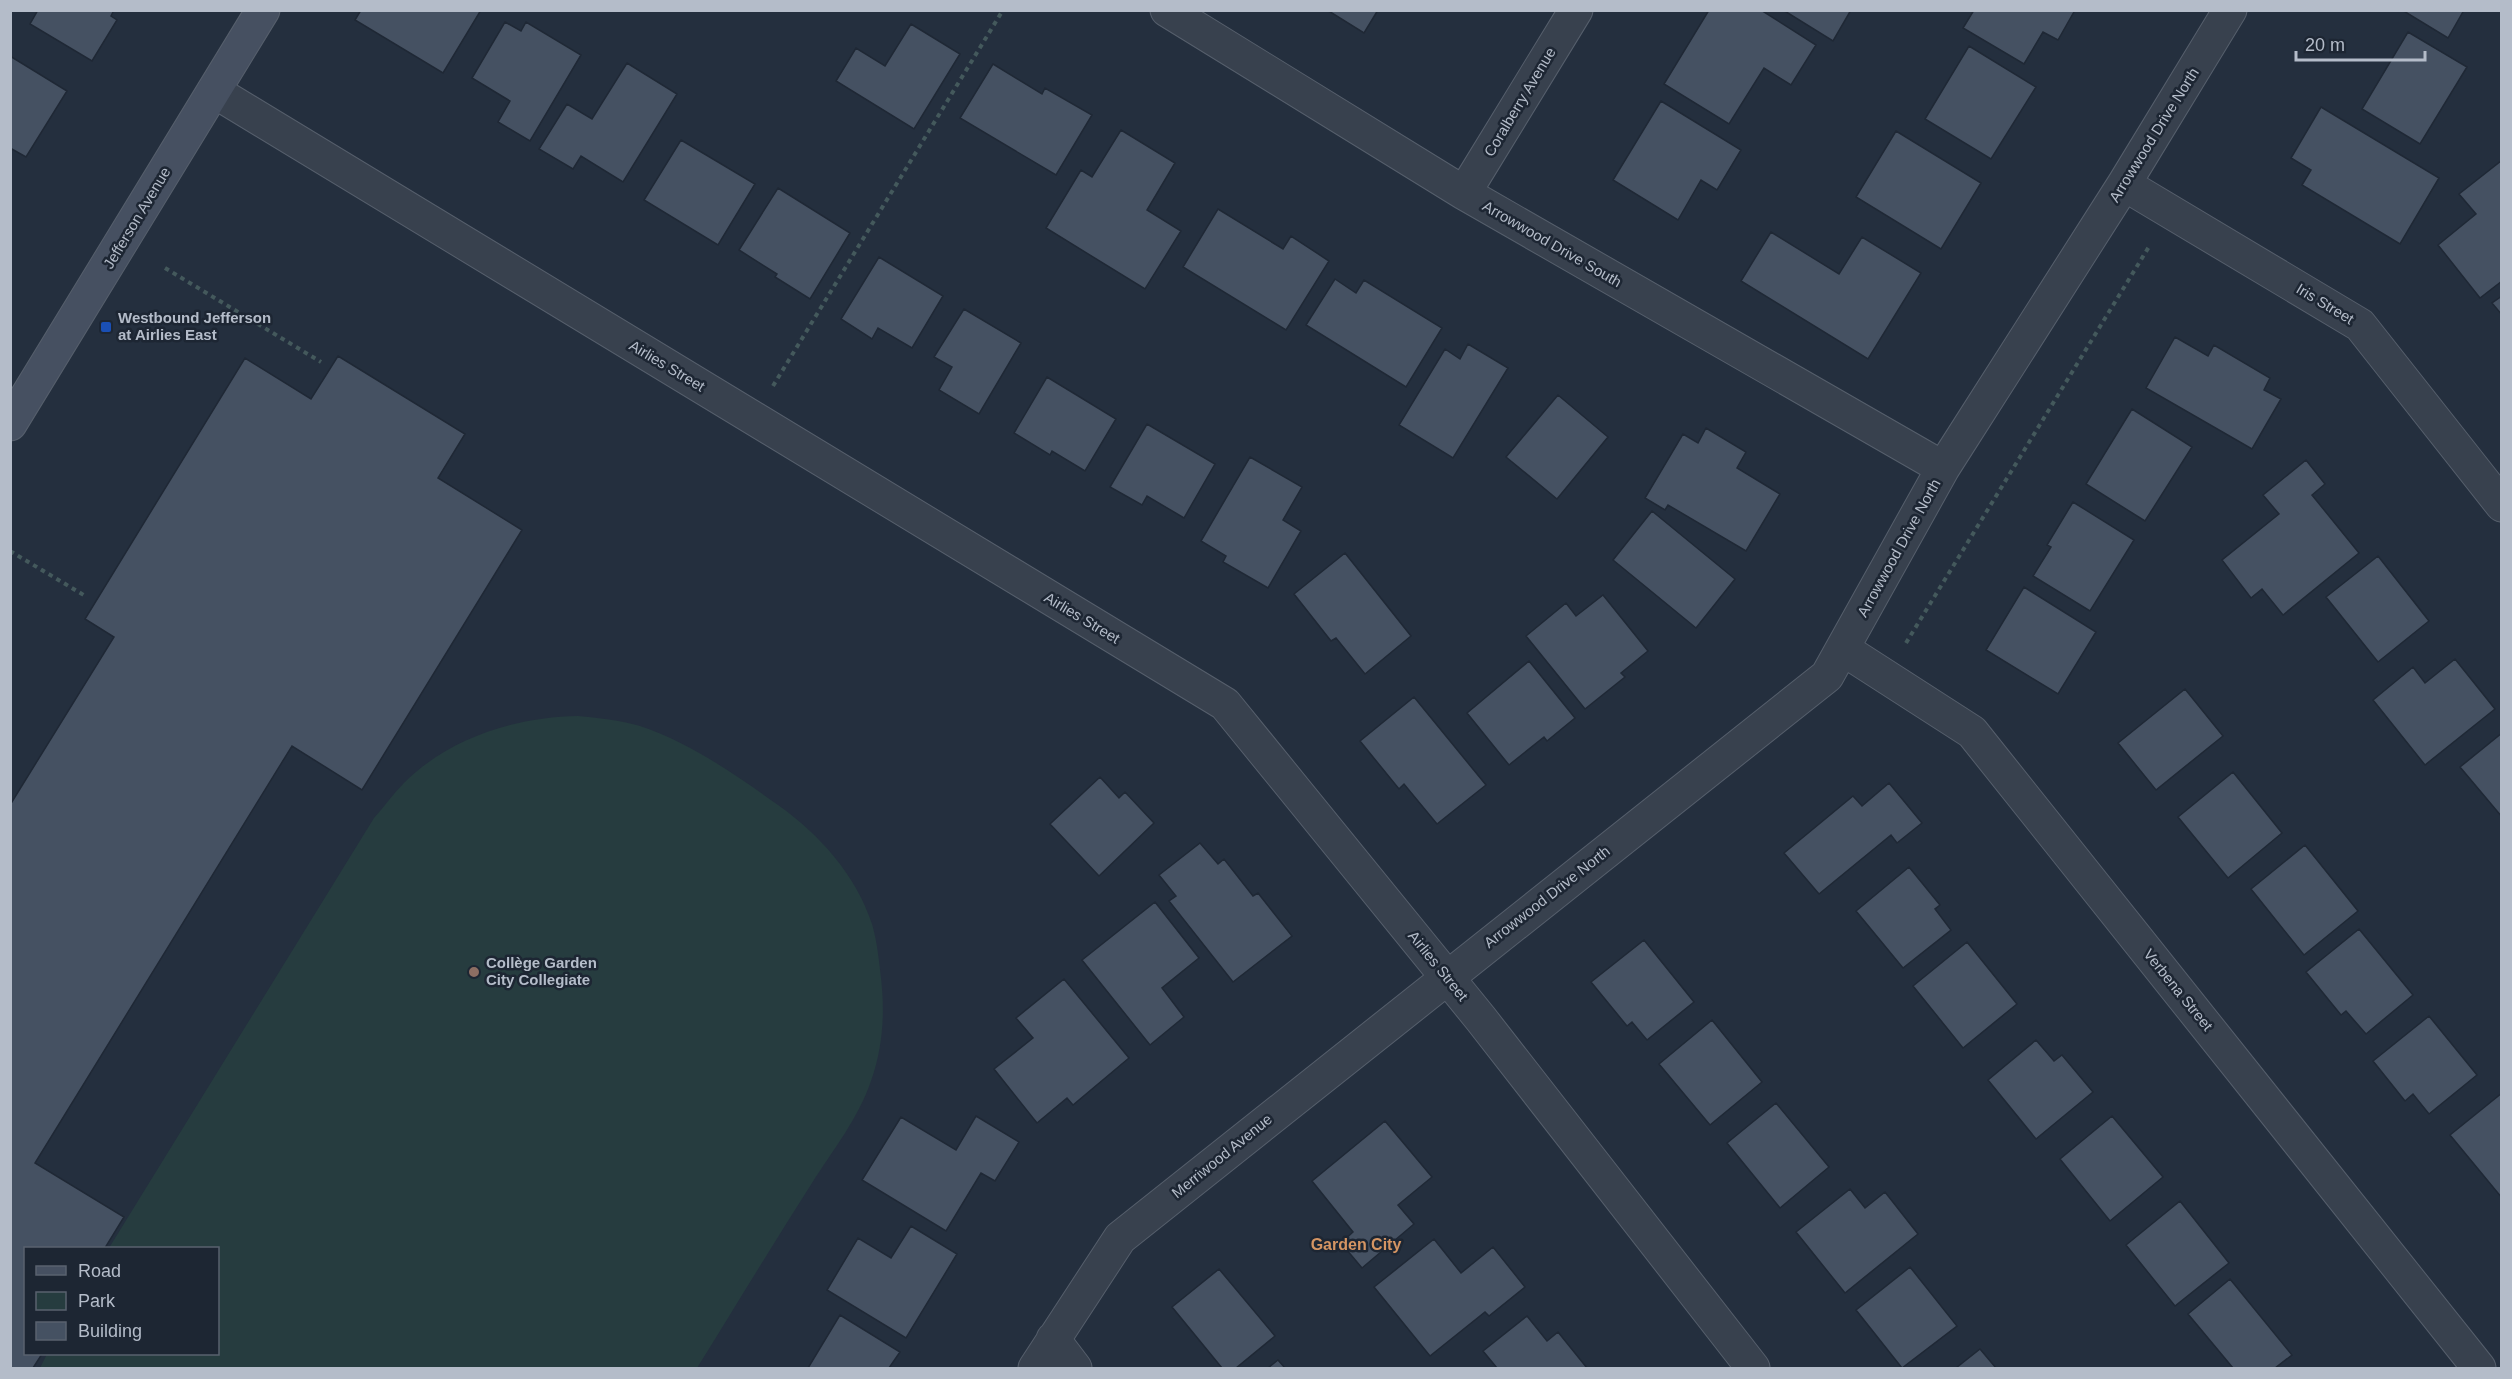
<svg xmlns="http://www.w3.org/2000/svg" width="2512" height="1379" font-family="Arial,sans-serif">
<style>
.green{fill:#263c3f}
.building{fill:#455162;stroke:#1f2835;stroke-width:1.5}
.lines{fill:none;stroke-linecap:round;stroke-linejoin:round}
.street-casing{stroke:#565f6c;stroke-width:35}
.secondary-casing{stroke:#565f6c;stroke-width:35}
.path{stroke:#44595c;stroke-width:4;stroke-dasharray:4.5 4.5;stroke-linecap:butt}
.street{stroke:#38414e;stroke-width:33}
.secondary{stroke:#465061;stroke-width:33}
.transit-dot{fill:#1a4fb4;stroke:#1d2633;stroke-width:2}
.education-dot{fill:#8d6e63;stroke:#1d2633;stroke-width:2}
.labels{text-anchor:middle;stroke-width:5;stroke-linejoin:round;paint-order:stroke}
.street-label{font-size:15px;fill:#b4bcc9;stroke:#1d2633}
.poi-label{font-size:15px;font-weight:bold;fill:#b4bcc9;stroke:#1d2633;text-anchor:start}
.neighbourhood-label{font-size:16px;font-weight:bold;fill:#d59563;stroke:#1d2633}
</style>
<rect width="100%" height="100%" fill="#242f3e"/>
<!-- green -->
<path class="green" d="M578 716C598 718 620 720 640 726 689 742 736 775 778 805 819 834 856 875 872 924 877 941 879 960 881 978 885 1013 883 1047 871 1081 858 1119 833 1150 812 1183 773 1244 735 1307 697 1368H40L47 1354H218V1248H109L374 818C384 807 393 794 404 783 449 738 515 717 578 716Z"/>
<!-- building -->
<path class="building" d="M38 10H114L111 16 117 20 92 61 30 24Z
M361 10H481L443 73 355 20Z
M1327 10H1378L1364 33Z
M1709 10H1761L1816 45 1791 85 1764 68 1729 124 1664 84Z
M1783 10H1851L1833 41Z
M1974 10H2075L2058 40 2043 32 2024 64 1963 28Z
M2402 10H2464L2448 38Z
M505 22 521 31 526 22 581 55 530 141 498 122 510 101 472 78Z
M911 24 960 54 914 129 836 81 856 48 885 66Z
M2408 32 2467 67 2420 144 2362 109Z
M1969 46 2036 87 1991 159 1925 119Z
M10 56 67 91 26 157 10 148Z
M627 63 677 94 623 182 581 156 573 169 539 149 567 104 592 119Z
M993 64 1042 94 1045 88 1092 115 1056 175 960 118Z
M1661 101 1741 150 1717 190 1701 180 1678 220 1613 180Z
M2321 107 2439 178 2400 244 2302 185 2311 170 2291 158Z
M1121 130 1175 163 1147 210 1181 231 1145 289 1046 228 1081 170 1092 177Z
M1896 131 1981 183 1941 249 1856 197Z
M681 140 755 184 718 245 644 200Z
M2501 161 2502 281 2480 298 2438 245 2476 214 2459 194Z
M778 188 850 233 810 299 775 277 777 274 739 250Z
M1218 209 1283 249 1291 236 1329 261 1286 330 1183 267Z
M1771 232 1839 274 1862 237 1921 273 1868 359 1741 281Z
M879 257 943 296 912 348 878 328 872 339 841 319Z
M1335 279 1356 293 1364 280 1442 328 1406 387 1306 325Z
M2502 296V315L2492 303Z
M964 309 1021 343 979 414 939 390 952 367 934 357Z
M2175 337 2208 356 2214 345 2270 378 2264 390 2281 399 2252 449 2146 388Z
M1468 344 1508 368 1453 458 1399 425 1445 349 1460 359Z
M338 356 465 434 438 478 522 530 362 790 292 746 35 1163 124 1217 105 1248H26V1354H42L33 1368H10V805L114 637 85 619 245 358 311 399Z
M1047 377 1116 419 1085 471 1052 451 1050 455 1014 433Z
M1558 395 1608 437 1557 499 1506 457Z
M2132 409 2192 447 2145 521 2086 484Z
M1147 424 1215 464 1184 518 1147 496 1142 505 1110 487Z
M1706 428 1746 452 1737 468 1780 494 1746 551 1668 505 1665 510 1645 498 1683 434 1698 443Z
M1250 457 1302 487 1283 520 1301 531 1268 588 1223 562 1226 556 1201 541Z
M2306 460 2325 484 2312 495 2359 553 2283 615 2262 589 2251 598 2222 560 2279 514 2263 495Z
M2073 502 2134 540 2090 611 2033 576 2051 547 2047 545Z
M1652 511 1735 579 1696 628 1613 560Z
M1345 553 1411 636 1365 674 1336 638 1331 641 1294 594Z
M2378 556 2429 621 2378 662 2326 597Z
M2024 587 2096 632 2058 694 1986 650Z
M1603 595 1648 651 1621 673 1625 677 1585 709 1526 636 1566 603 1576 616Z
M2455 659 2495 709 2425 765 2373 700 2413 667 2425 683Z
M1529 661 1575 718 1547 741 1544 737 1509 765 1467 713Z
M2185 689 2223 736 2156 790 2118 743Z
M1414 697 1486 785 1437 824 1404 784 1399 789 1360 741Z
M2502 733V817L2460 767Z
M2233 772 2282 833 2228 878 2178 817Z
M1100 777 1119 798 1125 792 1154 823 1099 876 1050 824Z
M1889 783 1922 823 1897 843 1891 835 1819 894 1784 853 1853 796 1862 806Z
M1200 843 1218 864 1224 859 1253 896 1258 893 1292 936 1233 982 1169 901 1176 896 1159 875Z
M2305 845 2358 911 2304 955 2251 889Z
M1909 867 1940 905 1935 909 1951 930 1903 968 1856 911Z
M1155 902 1199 958 1162 988 1184 1017 1150 1045 1082 960Z
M2359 929 2413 995 2366 1034 2346 1011 2341 1015 2306 972Z
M1644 940 1694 1002 1647 1040 1632 1022 1627 1026 1591 982Z
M1967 942 2017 1004 1963 1048 1913 986Z
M1064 979 1129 1058 1073 1105 1067 1098 1037 1123 994 1069 1033 1038 1016 1018Z
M2429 1016 2477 1075 2429 1114 2413 1094 2405 1101 2373 1061Z
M1712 1020 1762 1082 1710 1125 1659 1064Z
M2036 1040 2054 1061 2062 1055 2093 1092 2036 1139 1988 1080Z
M2502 1093V1198L2450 1135Z
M1776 1103 1829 1167 1780 1208 1727 1143Z
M976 1116 1019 1142 995 1181 981 1173 946 1231 862 1180 901 1117 956 1150Z
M2112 1116 2163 1177 2110 1221 2060 1159Z
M1385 1121 1432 1177 1398 1205 1414 1224 1362 1268 1341 1243 1353 1232 1312 1181Z
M1850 1189 1865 1208 1885 1192 1918 1234 1845 1293 1796 1232Z
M2180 1201 2229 1263 2175 1306 2126 1245Z
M911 1226 957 1254 906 1338 827 1290 858 1238 891 1258Z
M1434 1239 1461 1273 1493 1247 1525 1287 1489 1316 1485 1312 1430 1356 1374 1287Z
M1910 1267 1957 1326 1902 1368 1856 1310Z
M1219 1269 1275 1336 1236 1368H1222L1172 1307Z
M2230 1279 2292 1355 2275 1368H2233L2188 1314Z
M840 1315 900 1352 889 1368H808Z
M1527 1316 1547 1341 1558 1332 1587 1368H1497L1483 1351Z
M1980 1349 1996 1368H1956Z
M1278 1360 1285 1368H1268Z"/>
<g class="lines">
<!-- street casing -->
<g class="street-casing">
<path id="street" d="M1167 10 1464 193 1943 468
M214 91 1225 704 1481 1019 1753 1368
M2124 184 2360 325 2502 505
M1464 193 1576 10
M1843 649 1972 732 2479 1368
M1053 1339 1075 1368
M1035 1368 1120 1238 1827 676 1943 468 2124 184 2230 10"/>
</g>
<!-- secondary casing -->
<g class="secondary-casing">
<path id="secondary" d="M10 424 263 10"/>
</g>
<!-- path -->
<path class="path" d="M165 268 321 362
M773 386 1003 10
M10 551 87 597
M1906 643 2150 245"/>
<!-- street -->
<use href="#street" class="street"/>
<!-- secondary -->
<use href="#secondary" class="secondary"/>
</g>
<!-- markers -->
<rect class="transit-dot" x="100" y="321" width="12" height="12" rx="3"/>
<circle class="education-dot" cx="474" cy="972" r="6"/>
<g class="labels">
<!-- street labels -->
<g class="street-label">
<text transform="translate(1520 102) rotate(-59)" y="5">Coralberry Avenue</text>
<text transform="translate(2154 135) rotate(-58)" y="5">Arrowwood Drive North</text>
<text transform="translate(137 218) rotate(-59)" y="5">Jefferson Avenue</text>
<text transform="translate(1552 244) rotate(30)" y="5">Arrowwood Drive South</text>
<text transform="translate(2325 304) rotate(31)" y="5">Iris Street</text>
<text transform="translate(667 366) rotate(31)" y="5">Airlies Street</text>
<text transform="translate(1899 548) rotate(-61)" y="5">Arrowwood Drive North</text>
<text transform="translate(1082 618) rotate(31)" y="5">Airlies Street</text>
<text transform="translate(1547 897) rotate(-38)" y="5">Arrowwood Drive North</text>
<text transform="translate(1438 966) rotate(51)" y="5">Airlies Street</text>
<text transform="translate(2178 990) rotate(51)" y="5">Verbena Street</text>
<text transform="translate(1222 1156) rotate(-39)" y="5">Merriwood Avenue</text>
</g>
<!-- poi labels -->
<g class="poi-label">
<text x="118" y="323">Westbound Jefferson<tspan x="118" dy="17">at Airlies East</tspan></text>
<text x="486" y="968">Collège Garden<tspan x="486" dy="17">City Collegiate</tspan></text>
</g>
<!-- neighbourhood labels -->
<g class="neighbourhood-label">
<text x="1356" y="1250">Garden City</text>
</g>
</g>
<!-- border -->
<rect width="2512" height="1379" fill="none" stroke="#b4bcc9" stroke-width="24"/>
<!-- legend -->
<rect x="24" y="1247" width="195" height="108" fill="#1d2633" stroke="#59626f" stroke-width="1.5"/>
<rect x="36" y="1266" width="30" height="9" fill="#465061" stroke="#59626f" stroke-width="1.5"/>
<text x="78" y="1277" font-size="18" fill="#b4bcc9">Road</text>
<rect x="36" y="1292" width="30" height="18" fill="#263c3f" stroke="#59626f" stroke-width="1.5"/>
<text x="78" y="1307" font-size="18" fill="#b4bcc9">Park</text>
<rect x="36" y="1322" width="30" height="18" fill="#455162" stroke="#59626f" stroke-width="1.5"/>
<text x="78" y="1337" font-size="18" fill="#b4bcc9">Building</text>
<!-- scale -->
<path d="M2296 51v9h129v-9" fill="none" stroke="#b4bcc9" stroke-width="3"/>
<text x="2305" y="51" font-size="18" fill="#b4bcc9" stroke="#1d2633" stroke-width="4.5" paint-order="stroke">20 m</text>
</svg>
